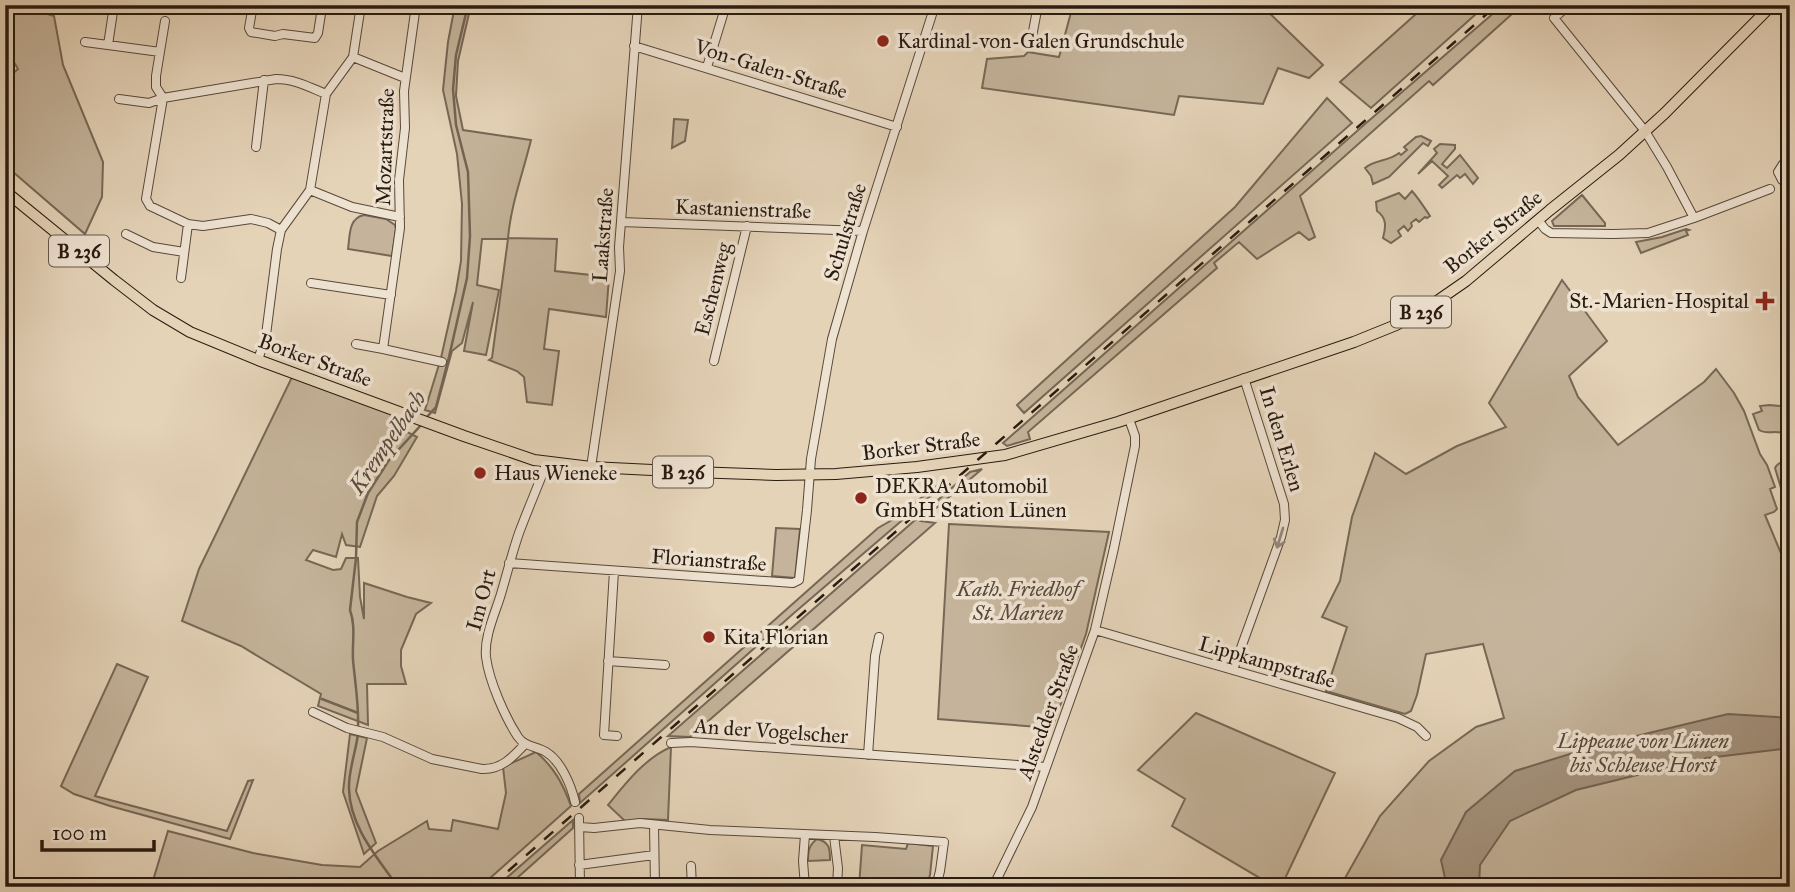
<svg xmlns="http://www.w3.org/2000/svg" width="1795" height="892" font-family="'IM FELL Great Primer',serif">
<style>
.green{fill:#c5b49b;stroke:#766856;stroke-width:2}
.water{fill:#a5947f;stroke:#736453;stroke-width:2}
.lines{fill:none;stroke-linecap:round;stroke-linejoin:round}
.stream{stroke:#736453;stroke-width:2.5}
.minor-casing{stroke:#57493a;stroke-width:10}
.major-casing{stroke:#281b10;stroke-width:12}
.minor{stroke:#eee2d1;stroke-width:8}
.major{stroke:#e5d3b8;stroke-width:10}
.rail{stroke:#281b10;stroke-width:2.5;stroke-dasharray:12 12;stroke-linecap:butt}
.oneway{stroke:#95887a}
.poi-dot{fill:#8f2418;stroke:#eee2d1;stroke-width:2.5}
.labels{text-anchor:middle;stroke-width:7;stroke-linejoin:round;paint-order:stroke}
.shield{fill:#eee2d1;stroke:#63574a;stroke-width:2}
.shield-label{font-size:19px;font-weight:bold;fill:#281b10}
.poi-label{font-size:21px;fill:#281b10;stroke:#eee2d1;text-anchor:start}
.street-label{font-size:21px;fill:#281b10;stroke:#eee2d1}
.park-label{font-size:21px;font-style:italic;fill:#57493a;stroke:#eee2d1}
.water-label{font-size:23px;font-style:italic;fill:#5a4b3c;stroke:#eee2d1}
</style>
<rect width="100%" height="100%" fill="#e5d3b8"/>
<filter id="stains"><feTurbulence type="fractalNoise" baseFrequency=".00286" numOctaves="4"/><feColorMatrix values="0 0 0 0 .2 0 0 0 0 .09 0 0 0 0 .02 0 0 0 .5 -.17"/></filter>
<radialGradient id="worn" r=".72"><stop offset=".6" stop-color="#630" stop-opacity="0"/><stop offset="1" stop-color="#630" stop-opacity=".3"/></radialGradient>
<!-- green -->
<path class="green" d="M5 5H38L41 12 54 16 63 65 103 162 102 197 85 234 5 165V80L18 69 5 47Z
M455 5H471L458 61 456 96 463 130 531 140C523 173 511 204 508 238L557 239 555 271 609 277 606 317 549 309 544 349 559 351 552 405 527 402 524 377 517 371 489 360 492 358 508 239H482L477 285 499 290 486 355 464 351 473 302 462 343 452 351 435 413 425 410 441 358 456 291 461 261 462 204 457 154 443 90 448 42Z
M1073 5H1261L1323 65 1309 78 1278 68 1263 104 1179 96 1174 115 982 88 987 59 1024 56 1028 52 1059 57Z
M1426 5H1486L1371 108 1340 82Z
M1503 5H1522L1433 85 1429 81 1300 196 1315 237 1309 240 1299 232 1257 259 1239 242 1214 263 1217 268 1028 432 1030 439 1007 446 1003 443 1365 124Z
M1327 98 1352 123 1024 413 1017 405 1235 207Z
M674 119 688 120 685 141 672 148Z
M1421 136 1431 141 1428 146 1423 143 1389 177 1373 184 1371 176 1365 168C1375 159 1388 162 1399 153L1401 155 1407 150 1404 147 1416 137Z
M1440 144 1455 145V149L1442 164 1447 168 1460 155 1478 178 1473 184 1465 174 1460 178 1457 175 1442 188 1439 185 1448 176 1432 161 1418 174 1437 153 1434 149Z
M1412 191C1419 199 1424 207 1430 216L1427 218 1425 217 1419 222 1416 219 1411 223 1412 226 1408 231 1404 226 1398 231 1401 236 1391 243 1383 238C1386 227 1387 218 1377 211L1376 202 1399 193 1405 199Z
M1582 195 1605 223V226H1554L1552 221Z
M364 215 386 219 395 225 396 229 392 256 348 249C350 237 348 218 364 215Z
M1686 229 1689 230 1686 231 1688 235 1641 253 1636 242 1662 237Z
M1562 280 1607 341 1569 376 1578 397 1618 445 1704 382 1716 369 1734 393 1744 411 1760 454 1767 465 1775 487 1770 489 1777 509 1774 512 1765 515 1783 558 1790 557V887H1340L1380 816 1429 761 1476 727 1504 718 1483 644 1426 654 1417 695 1411 711 1405 714 1326 691 1347 627 1322 617 1340 581 1352 517 1375 453 1406 474 1457 446 1506 427 1489 403Z
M294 373 407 415 397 427 417 437 394 476 377 496 360 547 346 545 342 534 336 557 313 550 306 560 333 570 341 569 346 558H358L360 597 364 619V583L407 597 431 603 416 614 401 650V666L406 684H367L368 725 318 706 321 694 241 646 182 621 199 569Z
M1769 405 1790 407V440C1779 425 1770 437 1759 430L1753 414 1762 411 1760 406Z
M1790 455V509H1789L1784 495 1789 492 1787 487 1781 488 1775 468C1777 462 1786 462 1790 455Z
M982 469 921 521 935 523 690 737 668 736 970 472Z
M938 485 941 487 794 613 580 803 579 794 878 528 892 520Z
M949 524 1109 532 1086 634 1052 728 938 719Z
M776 528 800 529 795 578 772 576Z
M117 664 148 677 95 796 227 831 248 781 253 780 230 839 110 806 74 794 61 786Z
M1196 713 1335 773 1281 887H1275L1172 826 1185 799 1138 770Z
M350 734 367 738 356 791 376 843 364 854 343 792Z
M671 747 668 820 644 819 626 822 608 805C625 784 645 758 671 747Z
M536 752C554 767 563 784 571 806L480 887H151L168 831 253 853 322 865 360 867 378 851 427 821 429 829 451 831 453 820 498 829 506 793 503 767Z
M573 820V828L507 887H496Z
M817 839C830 842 830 849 830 860L808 861C808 851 809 845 817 839Z
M908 843 933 846 930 875 926 887H859L862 845 906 849Z"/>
<!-- water -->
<path class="water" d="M1728 714 1790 718V748L1707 758 1576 790 1510 821 1480 865 1479 887H1447L1441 860 1466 812 1515 771 1599 745Z"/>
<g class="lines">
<!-- stream -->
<path class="stream" d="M426 418 436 407 449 357 467 278 470 236 468 172 456 125 453 89 456 55 468 5
M322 699 358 713
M358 727C359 705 355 682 353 660 352 642 356 627 350 610L356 558 357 522 368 493 389 460 422 424
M358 734C356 751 348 772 349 789 350 827 377 857 398 887"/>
<!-- minor casing -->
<g class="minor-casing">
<path id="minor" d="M114 5 108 45 160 52
M253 5 249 28 251 32 275 36 283 34 315 38 318 33 321 14 325 5
M1569 5 1554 18 1645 131 1667 167 1694 218
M165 21 156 76V87L163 98 276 79C294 79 309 87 326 94
M85 42 108 45
M1031 42 1038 5
M634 46 897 127
M353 57 405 78
M707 67 726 5
M119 99 149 103 163 98 146 199 150 206 188 224 203 226 251 219 268 223 281 230
M256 147 264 80
M1790 163 1783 164 1778 172 1782 180 1790 182
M310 190 352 207 400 217
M1538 220 1545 229 1551 233 1613 234 1648 233 1694 218 1770 189
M621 222 863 231
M126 234 153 247 184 252
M181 278 188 224
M311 283 391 295
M356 344 383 349 400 228 399 180 405 128 404 91 416 5
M383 349 442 362
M258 360 266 335 277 249 281 230 310 190 326 94 353 57 361 5
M714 361 747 226
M547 462C538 486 528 509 519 533 512 553 507 574 501 594 495 614 484 636 486 657 489 681 505 717 518 737 525 747 536 746 546 752 561 761 571 785 575 802
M591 467 620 271 619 247 638 5
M509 563 793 583 799 580 807 510 811 459 832 339 863 231 935 5
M614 571 604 735 617 736
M1095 630 1398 718 1417 727 1426 736
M608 661 665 665
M1233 670 1281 537 1285 520 1284 504 1244 378
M313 712 347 728 383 737 432 759 482 769C501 770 513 757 525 744
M671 743 691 742 1046 767
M868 755 875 656 879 637
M579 818 580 887
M654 825 655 887
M580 827 594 828 640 823 710 830 875 837 944 842 940 871 936 887
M834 836 838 868 837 887
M579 865 654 855
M691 866 692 887
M805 887 803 861 805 835
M993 887 1032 807 1095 630 1114 548 1135 446V436L1129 419"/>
</g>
<!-- major casing -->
<g class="major-casing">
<path id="major" d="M5 191 114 280 153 310 190 332 258 360 464 436 534 460 591 467 693 472 776 475 836 474 917 467 1005 455 1118 422 1354 342 1396 325 1427 308 1466 281 1550 210 1619 155 1665 113 1772 5"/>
</g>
<!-- minor -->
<use href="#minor" class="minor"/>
<!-- major -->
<use href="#major" class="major"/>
<!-- rail -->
<path class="rail" d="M490 887 1497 5"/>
</g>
<!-- one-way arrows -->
<defs><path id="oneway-shaft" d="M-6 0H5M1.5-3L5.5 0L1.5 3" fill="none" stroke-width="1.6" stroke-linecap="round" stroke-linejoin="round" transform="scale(1.75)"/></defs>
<use class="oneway" href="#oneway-shaft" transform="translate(1280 538) rotate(107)"/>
<!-- markers -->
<g class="poi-dot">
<circle cx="883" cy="41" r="7"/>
<path d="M1761.5 290.5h7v7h7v7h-7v7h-7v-7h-7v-7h7z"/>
<circle cx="480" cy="473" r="7"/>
<circle cx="861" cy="498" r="7"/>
<circle cx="709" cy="637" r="7"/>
</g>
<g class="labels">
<!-- shield labels -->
<g class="shield">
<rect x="49" y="235.5" width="60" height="31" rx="5"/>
<rect x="1391" y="296.5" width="60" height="31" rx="5"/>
<rect x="653" y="456.5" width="60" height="31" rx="5"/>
</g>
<g class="shield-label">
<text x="79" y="258">B 236</text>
<text x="1421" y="319">B 236</text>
<text x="683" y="479">B 236</text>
</g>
<!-- poi labels -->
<g class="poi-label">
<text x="897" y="48">Kardinal-von-Galen Grundschule</text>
<text x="1749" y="308" text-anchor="end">St.-Marien-Hospital</text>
<text x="494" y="480">Haus Wieneke</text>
<text x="875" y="493">DEKRA Automobil<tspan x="875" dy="24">GmbH Station Lünen</tspan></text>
<text x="723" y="644">Kita Florian</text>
</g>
<!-- street labels -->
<g class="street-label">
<text transform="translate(771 69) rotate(17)" y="7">Von-Galen-Straße</text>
<text transform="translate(385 147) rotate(-88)" y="7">Mozartstraße</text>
<text transform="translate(743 209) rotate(2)" y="7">Kastanienstraße</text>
<text transform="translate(845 232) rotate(-73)" y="7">Schulstraße</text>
<text transform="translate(1493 232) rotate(-39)" y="7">Borker Straße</text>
<text transform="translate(603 235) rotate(-86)" y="7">Laakstraße</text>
<text transform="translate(713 289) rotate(-76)" y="7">Eschenweg</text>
<text transform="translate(315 360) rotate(20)" y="7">Borker Straße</text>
<text transform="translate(1282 439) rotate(73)" y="7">In den Erlen</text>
<text transform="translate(921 446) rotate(-7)" y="7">Borker Straße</text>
<text transform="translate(709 560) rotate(4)" y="7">Florianstraße</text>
<text transform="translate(481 600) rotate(-75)" y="7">Im Ort</text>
<text transform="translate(1267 662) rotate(16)" y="7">Lippkampstraße</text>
<text transform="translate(1048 712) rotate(-70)" y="7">Alstedder Straße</text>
<text transform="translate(771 731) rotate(4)" y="7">An der Vogelscher</text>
</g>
<!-- park labels -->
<g class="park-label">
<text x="1018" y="596">Kath. Friedhof<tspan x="1018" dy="24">St. Marien</tspan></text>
<text x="1643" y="748">Lippeaue von Lünen<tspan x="1643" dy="24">bis Schleuse Horst</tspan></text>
</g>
<!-- water labels -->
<g class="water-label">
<text transform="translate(387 442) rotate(-56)" y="8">Krempelbach</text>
</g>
</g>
<!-- margin -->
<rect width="1795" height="892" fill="none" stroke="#e5d3b8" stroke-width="28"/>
<rect x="7" y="7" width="1781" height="878" fill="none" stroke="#281b10" stroke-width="3.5"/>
<rect x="14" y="14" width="1767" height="864" fill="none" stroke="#281b10" stroke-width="2"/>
<!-- scale -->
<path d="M42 840v10h112v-10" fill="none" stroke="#281b10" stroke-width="3.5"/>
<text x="52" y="840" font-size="21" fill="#281b10" stroke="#eee2d1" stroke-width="5" paint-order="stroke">100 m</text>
<rect width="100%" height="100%" filter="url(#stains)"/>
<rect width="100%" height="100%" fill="url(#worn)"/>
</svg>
